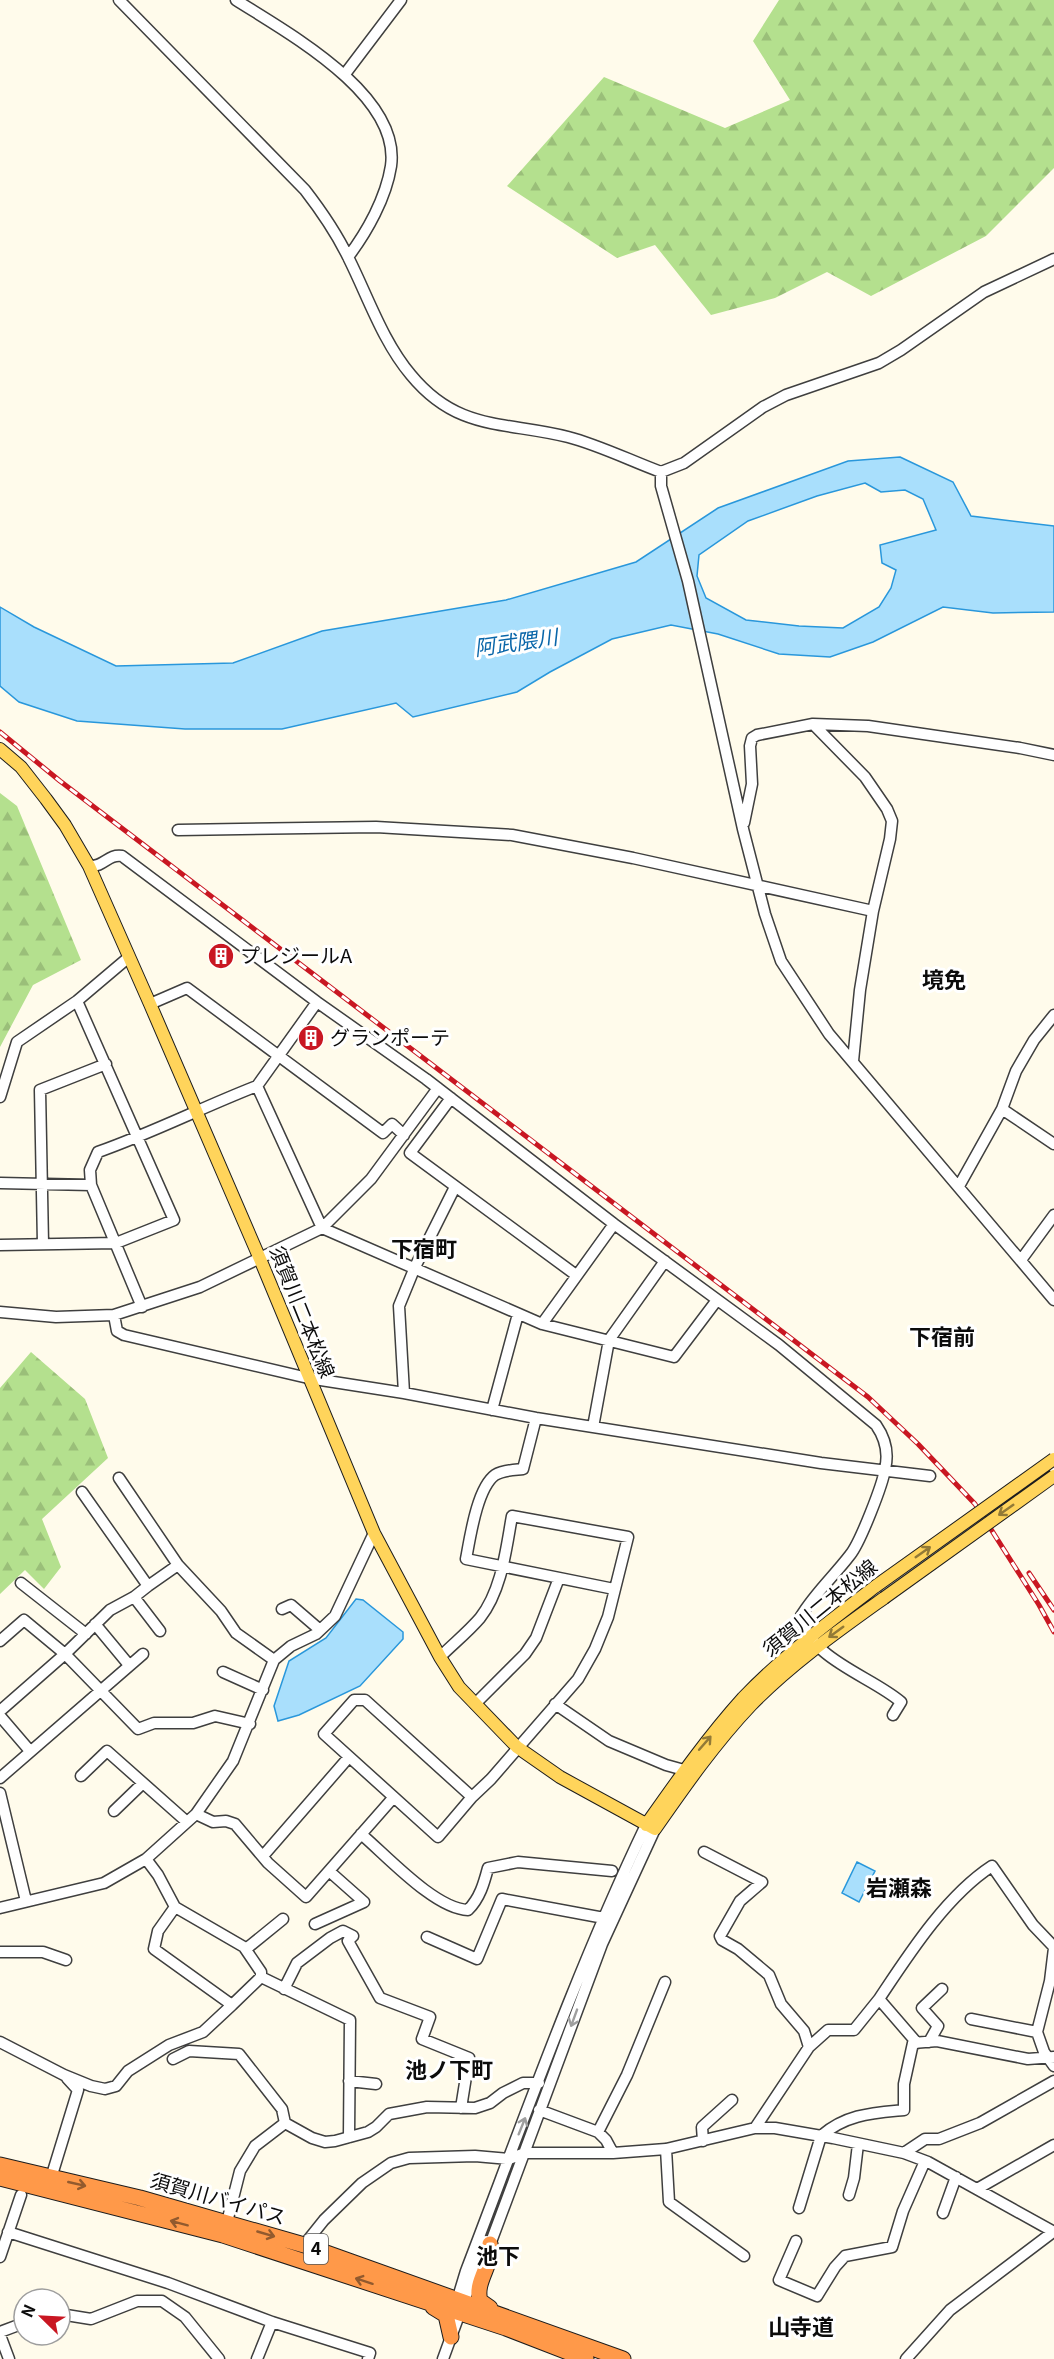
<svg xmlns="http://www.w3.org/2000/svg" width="1054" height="2359" font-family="Georgia,'Noto Sans JP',serif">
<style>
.forest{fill:url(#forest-firs)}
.water{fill:#a9dffc;stroke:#2997db;stroke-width:1.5;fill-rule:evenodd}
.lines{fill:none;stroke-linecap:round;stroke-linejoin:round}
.minor-casing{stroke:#3f3f3f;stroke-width:13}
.major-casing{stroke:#1d1d1d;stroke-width:14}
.highway-casing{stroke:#1d1d1d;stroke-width:17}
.minor{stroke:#fff;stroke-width:10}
.major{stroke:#ffd45b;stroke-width:12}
.highway{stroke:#ff9949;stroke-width:15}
.rail-casing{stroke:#c91722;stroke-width:5}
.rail{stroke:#fff;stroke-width:3;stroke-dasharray:9;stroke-linecap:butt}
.major-bridge-casing{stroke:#1d1d1d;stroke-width:14;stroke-linecap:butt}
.major-bridge{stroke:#ffd45b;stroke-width:12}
.oneway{stroke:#927a37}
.oneway2{stroke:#9e9e9e}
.oneway3{stroke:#925a2e}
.labels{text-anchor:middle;stroke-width:6;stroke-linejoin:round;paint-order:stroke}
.shield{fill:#fff;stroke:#555;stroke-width:1.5}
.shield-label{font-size:18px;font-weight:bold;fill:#0c0c0c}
.poi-label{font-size:20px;fill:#0c0c0c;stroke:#fff;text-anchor:start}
.street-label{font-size:20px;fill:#0c0c0c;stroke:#fff}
.water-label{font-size:21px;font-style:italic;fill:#0966a9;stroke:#fff}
.quarter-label{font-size:22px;font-weight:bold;fill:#0c0c0c;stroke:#fff}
</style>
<defs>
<pattern id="forest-firs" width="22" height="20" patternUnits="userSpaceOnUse" patternTransform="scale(1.5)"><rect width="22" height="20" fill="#b4e08e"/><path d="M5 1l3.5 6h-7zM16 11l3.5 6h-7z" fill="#9abf79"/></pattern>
</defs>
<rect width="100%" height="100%" fill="#fffbeb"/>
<!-- forest -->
<path class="forest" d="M779 0H1054V168L986 236 871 296 827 272 775 298 711 315 655 245 617 258 507 186 604 77 725 128 790 100 753 41Z
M0 793 17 806 81 960 33 985 0 1047Z
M31 1352 85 1399 108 1458 42 1519 61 1567 44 1589 25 1570 0 1594V1388Z"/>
<!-- water -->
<path class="water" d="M900 457 953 482 971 516 1054 526V612L993 613 943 607 873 642 830 657 779 654 718 634 671 625 612 639 550 672 517 692 413 717 396 703 282 729H185L77 721 19 702 0 686V607L34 627 116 666 233 663 322 631 506 600 636 562 718 508 848 461ZM865 483 881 492 905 490 923 499 936 530 880 545 882 563 896 570 891 588 879 607 843 628 799 626 746 620 706 598 697 576 699 555 748 521 817 496Z
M356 1599 363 1600 403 1632V1639L360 1686 299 1715 278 1721 274 1706 289 1661 326 1638Z
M857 1862 875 1871 859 1902 842 1893Z"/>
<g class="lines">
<!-- minor casing -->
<g class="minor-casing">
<path id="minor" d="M119 0 305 190C322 212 337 234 349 259 368 297 383 342 411 375 458 432 505 421 568 437 599 445 631 461 661 472L684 463 763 407 786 395 879 363 901 350 984 292 1054 259
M236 0C286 32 401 94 391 166 386 198 367 232 348 257
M345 74 401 0
M661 472V486L688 581 743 829 765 914 781 961 829 1034 1054 1300
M813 724 865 777 887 809 892 821 890 839 873 911 860 990 853 1061
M744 823 752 784 750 746 752 738 757 735 813 724 868 726 1020 748 1054 755
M178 830 376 827 512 835 633 858 873 911
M89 866C105 867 107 854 122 856L317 1002 426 1079 614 1224 779 1345 876 1425C885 1438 889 1453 885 1469 883 1484 860 1543 850 1555 834 1576 815 1593 801 1616 809 1659 871 1676 901 1702L893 1715
M317 1002 257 1086 322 1228 542 1324 674 1357 717 1300
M150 1004 187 988 383 1133 392 1124 404 1135
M0 1097 17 1042 77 1001 129 957
M451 1098 410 1153 576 1275
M1002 1109 1054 1144
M0 1183 91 1185
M959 1186 1002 1109 1016 1071 1034 1040 1054 1015
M43 1244 40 1090 106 1064
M0 1245 116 1243 174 1220 77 1001
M1021 1260 1054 1215
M142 1307 91 1185 90 1170 98 1152C152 1133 203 1107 257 1086
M0 1312 56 1317 114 1315 200 1287 322 1228 371 1179 438 1088
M114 1315 117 1331 124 1335 308 1378 404 1393 536 1418 821 1463 930 1476
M542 1324 614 1224
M404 1393 399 1306 415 1267 455 1187
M492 1410 518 1314
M536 1418 523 1469C514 1470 503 1470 495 1475 477 1488 470 1538 466 1559L614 1589
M593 1427 609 1340 665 1261
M119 1478 178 1565
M82 1492 148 1586 178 1565 221 1611 236 1633 274 1660
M21 1583 86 1634
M134 1597 160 1631
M282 1609 291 1605 320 1630
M95 1624 129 1665
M0 1641 24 1620 65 1654 138 1729 154 1723H193L215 1716 250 1724
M440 1657C453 1644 468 1632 480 1618 502 1590 506 1549 512 1516L628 1537 608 1617 595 1649 578 1679 491 1779 472 1797 365 1700H354L324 1734 438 1837 472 1797
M223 1672 263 1690
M475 1704 525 1654 536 1638 559 1578
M555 1704 609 1741 666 1765 684 1770
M0 1711 65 1654 110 1610 134 1597 148 1586
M0 1716 30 1751
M81 1776 107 1751 187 1822
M0 1778 143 1654
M0 1793 26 1901
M114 1811 143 1783
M196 1814 213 1822 226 1821 235 1824 268 1863 306 1897 393 1798
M361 1834C387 1856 435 1909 468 1910 480 1898 484 1883 488 1868L518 1862 612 1871
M704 1852 762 1882 740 1901 720 1936 722 1940 738 1949 769 1975 781 2004 804 2031 809 2047
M263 1856 349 1757
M146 1859 158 1875 175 1907 244 1947 261 1972V1977L350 2020 349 2137
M175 1907 158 1931 154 1949 232 2005 261 1977
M0 1908 104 1883 146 1859 196 1814 233 1761 274 1660 291 1646 316 1634 335 1616 374 1533
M315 1924 364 1902 329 1871
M427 1937 477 1959 502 1899 604 1918
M1054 1948 1050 1981 1037 2032 1044 2052 1054 2066
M246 1949 283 1919
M0 1952H43L66 1960
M284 1989 297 1963 330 1938 343 1931 353 1936 348 1941 380 1998 430 2017 422 2039 469 2058 461 2108
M971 2019 1037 2032
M0 2042 64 2075 91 2086 105 2089 116 2086 128 2071 169 2045 203 2032 232 2005
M929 2042 938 2026 922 2008 942 1989
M917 2043 879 1999C909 1954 946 1896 992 1866L1033 1925 1054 1947
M173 2059 189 2051 239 2054 282 2109 285 2123 312 2138 325 2142 335 2141 368 2132 376 2127 389 2114 427 2107 475 2108 490 2103 503 2093 523 2083H539
M349 2081 376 2084
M539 2110 598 2132 606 2140 613 2153
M755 2128 809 2047 828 2030H854L879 1999
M598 2132 627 2075 665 1982
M703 2141 702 2127 732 2100
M666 2149 669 2202 744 2256
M904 2153 925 2139H939L980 2123 1054 2081
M51 2178 78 2090 67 2078
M977 2189 1054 2145
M849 2195 854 2178 858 2144
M799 2208 821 2136C846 2114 873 2113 904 2110V2084L913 2043 937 2041 1028 2059 1054 2057
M943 2213 956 2177
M227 2222 240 2171 255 2146 285 2123
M8 2232 168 2283 272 2322 370 2353 368 2359
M796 2241 779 2280 817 2296 835 2267 845 2256 892 2247 903 2211 925 2161
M304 2245 324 2220 362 2183 391 2163 409 2158 475 2156 509 2159 525 2153H613L666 2149 755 2128H775L833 2138 904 2153 928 2162 1054 2232
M488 2250 602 1944 655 1829
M0 2257 21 2195
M456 2304 466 2271C523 2122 577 1969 646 1825
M60 2314 91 2319 137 2301H162L185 2317 219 2359
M0 2332 24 2323
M0 2335 9 2359
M257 2359 272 2322
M443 2359 486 2241
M906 2359 950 2310 1053 2232"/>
</g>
<!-- major casing -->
<g class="major-casing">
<path id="major" d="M0 749 21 767 46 799 65 825 89 866 150 1004 260 1259 374 1533 440 1657 459 1687 517 1747 560 1777 655 1829C685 1786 715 1743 751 1705 791 1664 838 1631 884 1598
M646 1825C677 1781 707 1738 743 1698 783 1656 830 1621 876 1586"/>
</g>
<!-- highway casing -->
<g class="highway-casing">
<path id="highway" d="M0 2165 140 2198 304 2245 623 2359
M0 2178 223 2235 506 2328 586 2359
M490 2244C494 2264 474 2281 480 2301L490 2308
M433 2307 446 2315 451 2337"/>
</g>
<!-- minor -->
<use href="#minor" class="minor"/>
<!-- major -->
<use href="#major" class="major"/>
<!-- highway -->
<use href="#highway" class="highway"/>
<!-- rail casing -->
<g class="rail-casing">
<path id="rail" d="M0 732 60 781 868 1397 918 1444 975 1504 1039 1605 1054 1632
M1029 1573 1054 1610"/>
</g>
<!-- rail -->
<use href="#rail" class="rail"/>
<!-- major-bridge casing -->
<g class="major-bridge-casing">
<path id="major-bridge" d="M876 1586 1054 1459
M884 1598 1054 1476"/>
</g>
<!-- major-bridge -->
<use href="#major-bridge" class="major-bridge"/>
</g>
<!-- one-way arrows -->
<defs><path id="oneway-shaft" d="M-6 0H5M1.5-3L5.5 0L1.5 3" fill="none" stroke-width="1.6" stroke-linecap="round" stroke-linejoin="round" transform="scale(1.5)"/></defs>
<g class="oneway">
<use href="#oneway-shaft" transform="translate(1006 1510) rotate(145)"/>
<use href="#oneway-shaft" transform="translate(923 1552) rotate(-35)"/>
<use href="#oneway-shaft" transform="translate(836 1632) rotate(144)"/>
<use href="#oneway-shaft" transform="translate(705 1743) rotate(-49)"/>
</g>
<g class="oneway2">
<use href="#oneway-shaft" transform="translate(574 2018) rotate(110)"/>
<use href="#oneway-shaft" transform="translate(522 2126) rotate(-68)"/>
</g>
<g class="oneway3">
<use href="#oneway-shaft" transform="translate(77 2184) rotate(13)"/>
<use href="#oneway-shaft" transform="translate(179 2223) rotate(-165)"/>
<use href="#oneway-shaft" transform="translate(266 2234) rotate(16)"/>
<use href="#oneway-shaft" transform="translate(364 2281) rotate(-162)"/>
</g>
<!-- icons -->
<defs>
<g id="building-disc" transform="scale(1.35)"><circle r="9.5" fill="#c91722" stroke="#fff"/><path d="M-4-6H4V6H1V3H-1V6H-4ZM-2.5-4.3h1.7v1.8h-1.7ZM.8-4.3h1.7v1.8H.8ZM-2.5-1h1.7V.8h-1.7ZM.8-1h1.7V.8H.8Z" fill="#fff"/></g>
</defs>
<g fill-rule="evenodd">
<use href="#building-disc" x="221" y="956"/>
<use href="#building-disc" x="311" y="1038"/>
</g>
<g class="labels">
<!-- shield labels -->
<rect class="shield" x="304" y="2234" width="24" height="30" rx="4.5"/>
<g class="shield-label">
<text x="316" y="2255">4</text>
</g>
<!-- poi labels -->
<g class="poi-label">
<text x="240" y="963">プレジールA</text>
<text x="330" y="1045">グランポーテ</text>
</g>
<!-- street labels -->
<g class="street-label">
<text transform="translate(302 1312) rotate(68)" y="7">須賀川二本松線</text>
<text transform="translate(820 1608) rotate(-39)" y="7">須賀川二本松線</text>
<text transform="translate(218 2199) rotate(16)" y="7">須賀川バイパス</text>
</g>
<!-- water labels -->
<g class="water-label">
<text transform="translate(516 643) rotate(-8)" y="7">阿武隈川</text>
</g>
<!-- quarter labels -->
<g class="quarter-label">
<text x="944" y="988">境免</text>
<text x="424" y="1257">下宿町</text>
<text x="942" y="1345">下宿前</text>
<text x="899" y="1896">岩瀬森</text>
<text x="449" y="2078">池ノ下町</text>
<text x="498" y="2264">池下</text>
<text x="801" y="2335">山寺道</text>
</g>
</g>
<!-- north arrow -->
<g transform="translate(42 2317) rotate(294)"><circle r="28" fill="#ffffff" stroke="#9e9e9e" stroke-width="1.5"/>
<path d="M0-4.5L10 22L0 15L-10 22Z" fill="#c91722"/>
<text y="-9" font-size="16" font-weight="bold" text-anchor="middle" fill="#0c0c0c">N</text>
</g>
</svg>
